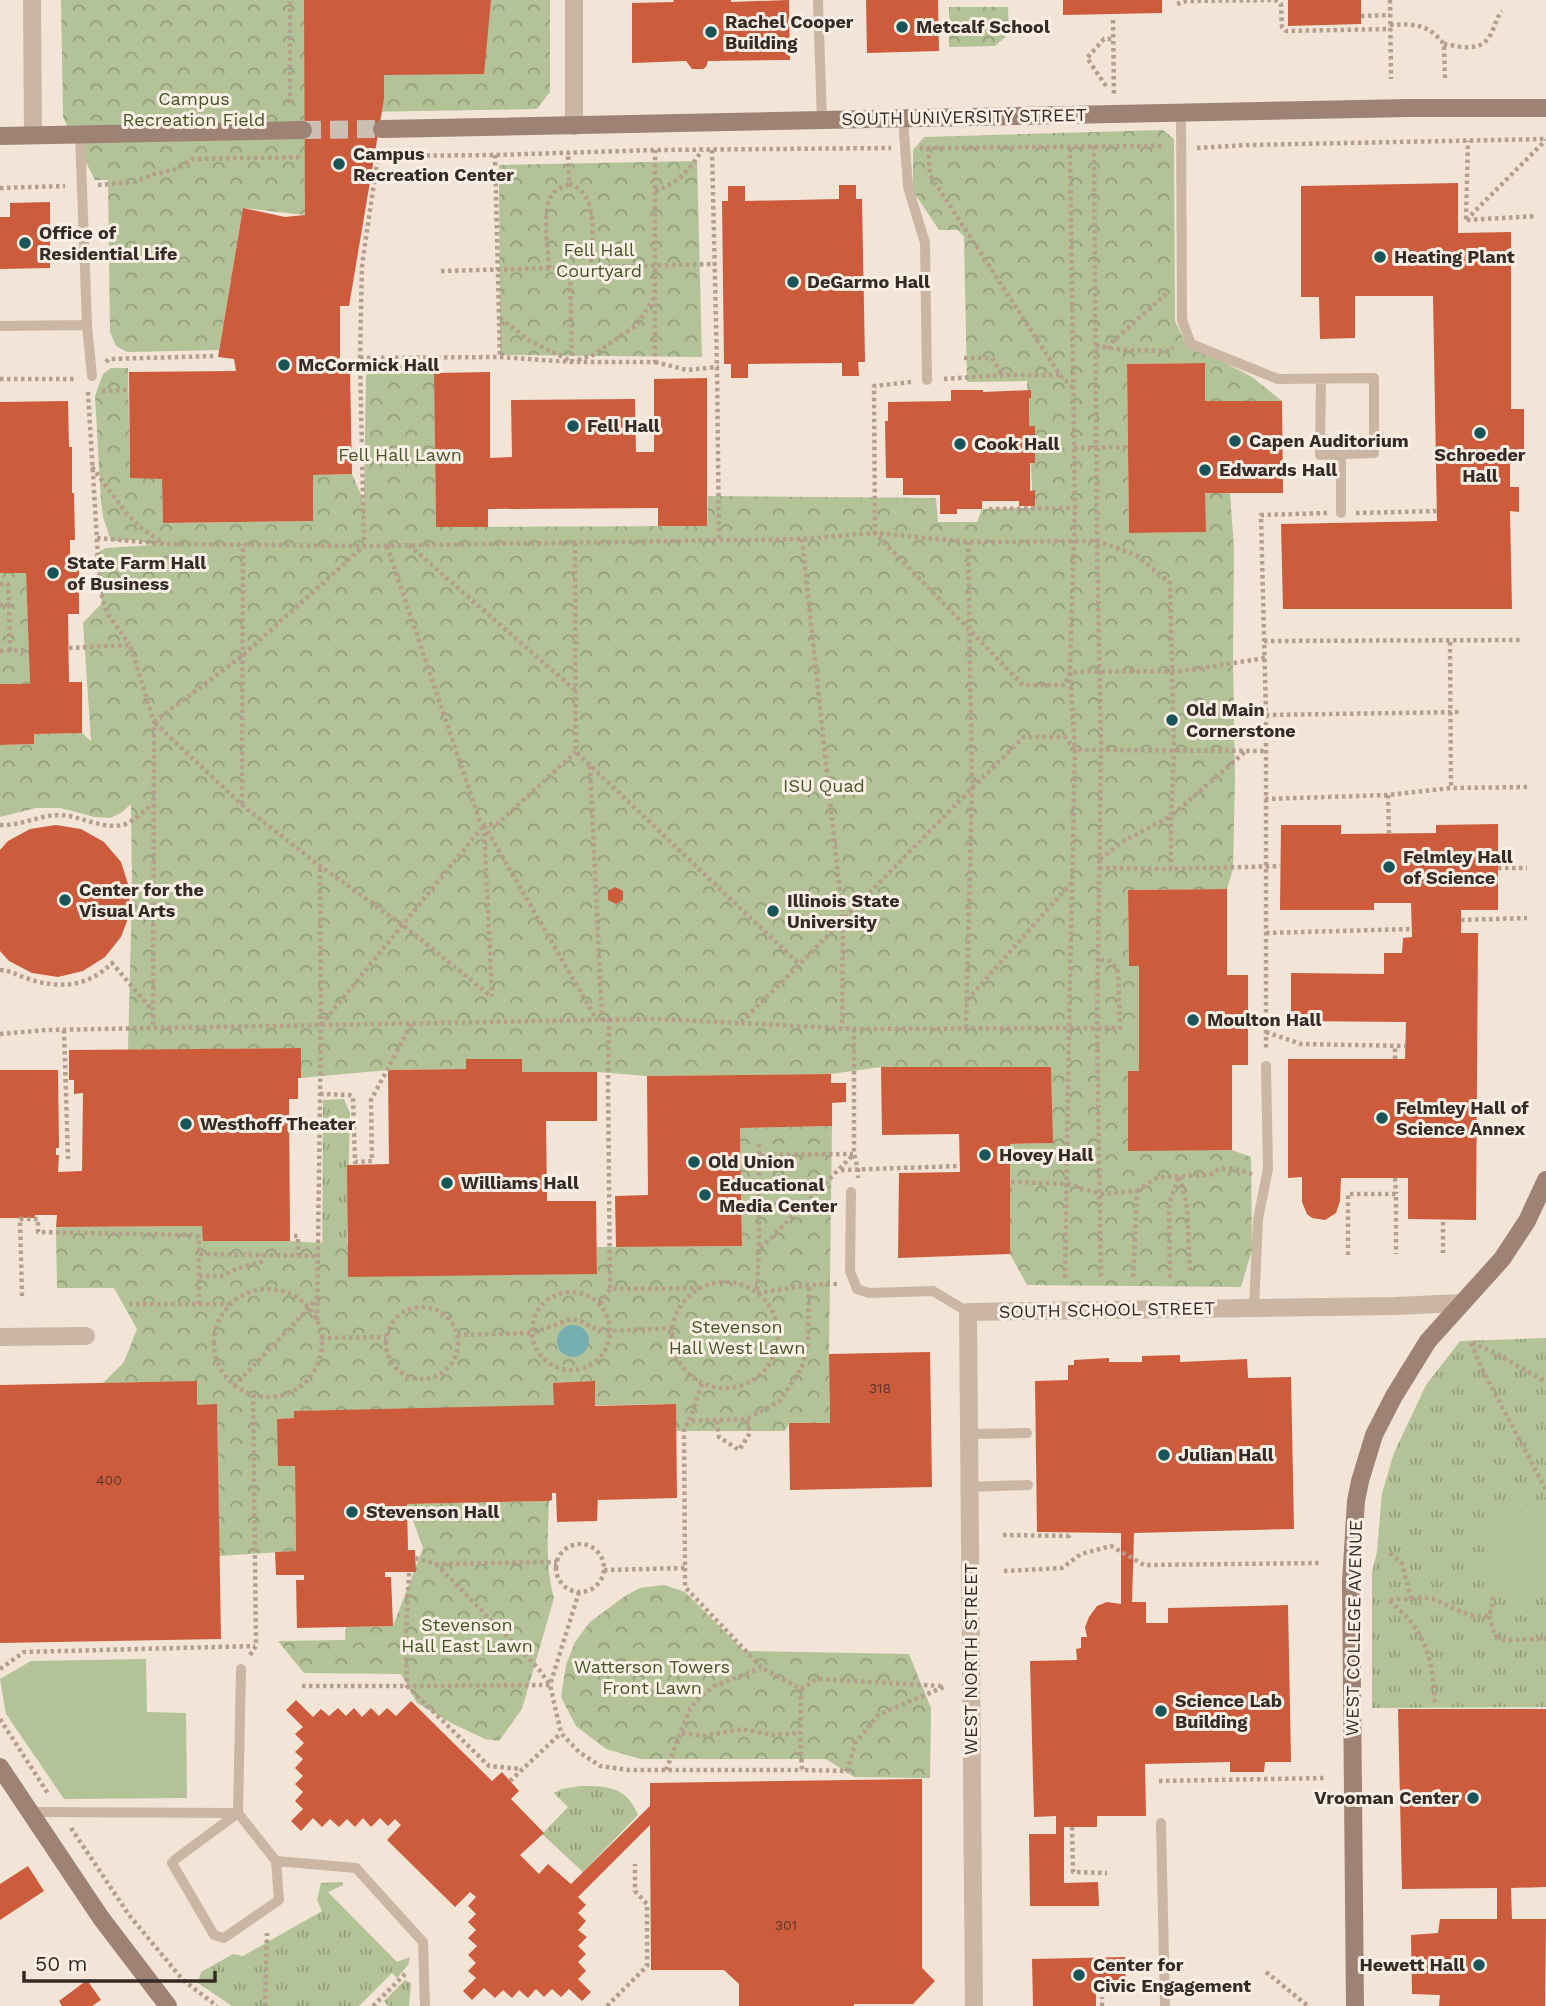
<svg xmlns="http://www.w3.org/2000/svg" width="1546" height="2006" font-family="'Work Sans',sans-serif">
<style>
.grass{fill:url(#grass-tufts)}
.park{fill:url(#park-crowns)}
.pitch{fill:#b4c297}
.water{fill:#75afb1}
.building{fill:#cc5c3c}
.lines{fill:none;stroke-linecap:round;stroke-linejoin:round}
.secondary-tunnel{stroke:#ccc0b4;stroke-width:18;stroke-dasharray:18 9;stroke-linecap:butt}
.path{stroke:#b69e8d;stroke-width:4.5;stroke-dasharray:3.5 3.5;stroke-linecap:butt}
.lane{stroke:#cbb5a3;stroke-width:10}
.street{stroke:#cbb5a3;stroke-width:18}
.secondary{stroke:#9e8375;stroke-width:18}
.poi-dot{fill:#195558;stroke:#faefe4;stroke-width:2.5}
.labels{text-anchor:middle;stroke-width:6;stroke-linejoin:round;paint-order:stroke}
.number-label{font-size:14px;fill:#5b362c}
.poi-label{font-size:18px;font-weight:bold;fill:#352a26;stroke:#faefe4;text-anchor:start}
.park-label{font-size:18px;fill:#455528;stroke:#faefe4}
.street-label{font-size:18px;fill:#352a26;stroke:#faefe4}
</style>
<defs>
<pattern id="grass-tufts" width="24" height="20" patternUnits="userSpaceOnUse" patternTransform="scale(1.75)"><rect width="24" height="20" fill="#b4c297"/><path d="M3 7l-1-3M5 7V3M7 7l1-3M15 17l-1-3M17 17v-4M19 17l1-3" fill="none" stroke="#939e7b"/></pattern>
<pattern id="park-crowns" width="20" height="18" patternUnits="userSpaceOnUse" patternTransform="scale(1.75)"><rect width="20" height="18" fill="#b4c297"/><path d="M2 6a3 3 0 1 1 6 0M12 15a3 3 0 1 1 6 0" fill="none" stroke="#939e7b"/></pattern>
</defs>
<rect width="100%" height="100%" fill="#f2e5d8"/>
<!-- grass -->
<path class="grass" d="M344 1099 350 1113 346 1279 322 1294 323 1100Z
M1546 1338V1707L1372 1708V1572L1377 1552 1382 1493 1394 1453 1426 1385 1460 1341Z
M580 1786C608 1786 627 1787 638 1815L583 1872 542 1834 568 1807 554 1793 562 1789Z
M343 1882V1885L328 1892 397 1962 410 1957 408 1965 397 1978 392 1973 359 2006H232L198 1983 201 1972 233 1954 243 1956 322 1911 317 1900 321 1883Z
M405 1980 411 1983 409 2006H388L384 2001Z"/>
<!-- park -->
<path class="park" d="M61 0H550V92L537 109 305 113V215L243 208 219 350 127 352 116 346 110 332 108 180H95L63 117Z
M949 7H1008L1009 34 995 46 949 47Z
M1163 130 1174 139 1175 321 1185 342 1252 377 1282 401H1205V363L1127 364 1129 533 1205 532V493H1230L1234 548 1233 660 1235 777 1233 869 1227 889 1128 890 1129 966H1139V1071H1128V1150H1232L1251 1157 1252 1250 1241 1287 1027 1285 1010 1254V1144L1052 1143 1051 1067H881L831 1074 647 1076 597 1072H522L521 1059H466V1069L388 1070 301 1078V1048L128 1050 132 893 131 804 121 813 110 818 94 817 61 808H36L0 817V745L34 744V734L82 733 91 741 83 623 102 603 95 554 106 548 152 545 138 540 111 541 103 517 101 501 95 396 103 374 111 368H128L130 477 162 479 163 523 313 521V475L352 474 364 501 366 375 374 365 434 366 436 527 707 526 708 496 936 498 938 522H977L982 509 1033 508 1027 381 967 382 964 237 958 230H939L913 191V150L924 137Z
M697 161 702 357 500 355 499 165Z
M0 573H26L30 684H0Z
M832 1126 829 1354 830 1423H789L785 1431H676L675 1404 294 1411V1418L277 1419 295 1466 296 1551 219 1556 217 1405H197V1382L103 1383 124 1362 137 1329 114 1288H57L56 1227 202 1226 204 1241H290L348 1245 597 1274V1247L742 1246 740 1128Z
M549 1501C548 1532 545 1567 554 1598L522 1709 499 1741 485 1739 453 1724 417 1703 401 1674 304 1673 278 1641 345 1640 346 1627 393 1626 423 1548 407 1504Z
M664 1585 685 1592 744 1651 909 1654 931 1708 930 1778 854 1777 826 1759H641L606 1749 576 1726 561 1697 566 1665 575 1642 590 1622 625 1596 640 1588Z"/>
<!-- pitch -->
<path class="pitch" d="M1484 1511H1546V1595L1484 1594Z
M146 1659 147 1712 186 1713 187 1798 64 1799 6 1714 0 1679 31 1661Z"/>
<!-- water -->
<path class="water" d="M557 1341a16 16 0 1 1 32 0a16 16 0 1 1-32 0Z"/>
<!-- building -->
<path class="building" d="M304 0H491L484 74 384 75V99L349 306H340V358L334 360 333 370H350L352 474 313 475V521L163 523 162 479 130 478 129 372 236 371 234 359 218 357 243 208 285 217 305 215Z
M673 0H731V2L789 0 790 60 708 61 706 67 703 69H692L686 61 632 63V3L674 2Z
M866 0H938L939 51 867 53Z
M1063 0H1162V13L1063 15Z
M1288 0H1361V24L1288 26Z
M1458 183V233L1511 232V409H1524V458L1510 457V487H1519V512L1510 511 1512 609H1283L1281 524 1437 521 1433 296H1355V338L1320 339 1319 297H1301V186Z
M839 185H856V199H862L865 362H858L859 376H842V363L748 364V378H731V364H724L722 201H728V186H745V201L839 199Z
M50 202V268L0 269V217H10V203Z
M1205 363V401H1282L1283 493H1205L1206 532 1129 533 1127 364Z
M490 372V458L512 457 511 400 635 399 636 452H654V379L707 378V526H658V508L488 509V527H436L434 373Z
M951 390H983V392L1031 390V398H1029V426H1035V463H1030V491L1035 490V506H1019V501H982V509H957V514H940V495H903V478H886L885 421H888V402L951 401Z
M68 401 69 447H72V493H74L75 540H70V564H79V614H68L69 682H82V733L34 734V744L0 745V684H30L26 573H0V402Z
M1498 824V910H1461V933H1478L1476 1220 1408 1219V1178H1341L1340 1201 1336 1213 1325 1220 1312 1218 1307 1214 1302 1202V1177L1288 1178V1059H1405L1406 1022 1291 1021V973L1384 974V953H1402L1403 938 1412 937 1411 903H1374V910H1280L1281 825H1341V834L1436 833V825Z
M56 825 81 829 104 842 121 862 129 887 130 913 121 937 105 957 83 971 58 977 32 973 9 961 0 951V850L8 841 30 829Z
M615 887 623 891V900L616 904 608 900V891Z
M1227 889V975H1248V1065H1232V1150L1128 1151V1071H1139V966H1129L1128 890Z
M301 1048V1078H298V1099H289L290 1241H203L202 1226 56 1227 57 1215H35V1218H0V1070H58L59 1148H56V1155H59L58 1172 82 1171 83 1093 74 1094V1080H69V1050Z
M466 1059H522V1072H597V1121H546L547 1201H596L597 1274 348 1277 347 1165 389 1164 388 1070 466 1069Z
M881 1067H1051L1053 1143 1010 1144V1254L898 1258 899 1173 960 1172 959 1134 882 1135Z
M831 1074V1083H846V1102L832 1103V1126L740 1128 742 1246 616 1247 615 1196 648 1195 647 1076Z
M930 1352 932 1487 790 1490 789 1423H830L829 1354Z
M1180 1355V1362L1247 1359 1248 1378 1291 1377 1294 1529 1134 1533 1132 1602H1146V1623H1168V1608L1288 1605 1291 1762H1265L1264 1772H1230V1762L1145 1764 1146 1816H1097V1827H1064V1883L1098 1882 1099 1906H1030L1029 1834H1056V1816L1034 1817 1030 1661 1077 1660 1076 1649 1081 1648V1637H1087L1085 1627 1089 1617 1097 1606 1107 1602 1121 1604V1533L1037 1532 1035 1381 1068 1380V1365H1074V1360L1109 1358V1362H1142V1356Z
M197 1381V1405L217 1404 221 1639 0 1643V1385Z
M595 1381V1406L676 1404 677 1498 598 1500V1493L597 1521 557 1522 556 1493H552V1500L549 1501 407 1504 408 1550H415L416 1572H385V1577H391L393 1626 297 1628 296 1580H304V1575H276L275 1552 296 1551 295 1466H278L277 1419 294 1418V1411L554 1405 553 1383Z
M296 1700 313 1717 321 1709 329 1716 338 1708 346 1716 354 1708 362 1717 371 1708 379 1716 387 1708 396 1716 411 1701 492 1781 502 1772 519 1791 511 1799 544 1833 520 1855 539 1874 548 1864 571 1884 650 1806V1783L922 1779V1968L935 1981 913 2004H854V2006H739V1984L724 1970H651L650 1825 578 1897 586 1905 578 1913 586 1921 578 1930 587 1937 578 1946 586 1954 578 1962 586 1971 578 1979 591 1992 582 2001 569 1989 561 1997 552 1989 544 1997 536 1989 528 1998 519 1990 512 1998 503 1990 495 1998 484 1988 472 2000 463 1991 476 1978 468 1971 476 1963 468 1955 477 1946 468 1938 476 1930 468 1922 476 1914 468 1906 476 1897 470 1892 455 1907 387 1840 401 1825 395 1819 388 1826 380 1818 371 1827 363 1818 355 1827 347 1819 339 1827 330 1819 322 1827 313 1818 301 1831 291 1821 303 1809 295 1801 303 1792 295 1784 303 1776 295 1768 303 1759 295 1752 304 1743 295 1734 303 1727 286 1710Z
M1398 1709H1546V1887L1511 1888 1512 1919H1546L1545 2006H1439L1440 1995 1412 1994 1411 1935 1438 1933 1440 1919H1497V1888L1402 1889Z
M28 1866 44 1891 0 1920V1884Z
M1125 1957 1126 1992H1096V2006H1033L1032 1959Z
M87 1980 101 2000 92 2006H62L59 2001Z"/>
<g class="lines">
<!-- secondary-tunnel -->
<path class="secondary-tunnel" d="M303 130 382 129"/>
<!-- path -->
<path class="path" d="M1390 0 1391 79
M1177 4 1186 1 1275 0 1281 4 1282 27 1286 31 1390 29
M1361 16 1390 15
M1113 20 1114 96
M1390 25C1415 24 1427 23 1444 44L1445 78
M1444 44C1458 46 1479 53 1489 37 1495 29 1495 19 1502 11
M1106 86 1087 58 1104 39H1114
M290 103V0
M1094 146 1097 541 1101 750 1097 1028 1101 1278
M920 148 1164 146
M928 148 930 175 1060 375 1072 387
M1197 148 1248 145 1546 139
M712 150 717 367
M495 155 500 357
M569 184C601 193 591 241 591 267
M98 185 134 182 155 174 177 169 193 159 303 157
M0 188 65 186
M655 191C678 183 690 170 702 150
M1466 219 1468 141
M1466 220 1546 140
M1467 220 1537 216
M549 268C548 250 542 212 551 196 555 189 562 187 569 184L568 153
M570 268 572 362
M441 271 715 264
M500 318 530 341 569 360
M1096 345C1119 352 1145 350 1169 351L1173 347
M1109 349 1111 343 1166 294
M360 358 500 357 572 362H655V150
M964 358H992L1002 375
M578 360 593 355 637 325 655 296
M106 362 109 359 216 356
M655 362 687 370 717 367 719 541
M0 379H77
M944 379 1002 375H1060
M911 382 874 386 875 533 968 542 1097 541 1136 555 1170 583 1174 751 1171 816 1246 751
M102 391 129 390
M88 392 100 590 107 613 129 644
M1074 448 1128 447
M92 467 126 513 140 527 164 544
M989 509 1075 508
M1327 513 1261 515 1266 715 1461 712
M1356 513 1437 511
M97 538 165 544 364 546 802 539 875 533 1023 685H1065L1070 672 1183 671 1265 658
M802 539 843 921 842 1028
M575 543 576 752 800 965
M409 545 576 691
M387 546 479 819 484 825 497 824 576 752
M0 584H8L9 605H0
M9 605 10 651
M1264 641 1522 640
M1450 642 1451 788
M69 648 130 645 154 722 153 1028
M0 651 28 650
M1266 715V1050
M154 722 242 656 364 546 360 358 362 265 378 156 495 155 655 150 891 148
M155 723 242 805 320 866 404 926 492 997
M590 766 602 1020
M1388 795 1389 833
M1265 799 1388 795 1451 788 1528 787
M242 804 243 544
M0 825C21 826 39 815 60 815 82 816 105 831 126 824 135 820 145 810 153 804
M484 825 597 1020
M484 826 492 996
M1100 859 1122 842 1171 816V869L1281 866
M1099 868 1171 869
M1498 868H1527
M1461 920 1527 918
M1266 933 1411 929
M0 970C10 970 16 975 26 978 57 989 87 988 112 963L152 1010
M967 1000 1073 881
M609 1019 608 1079 610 1289
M741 1023 854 1029 1120 1028 1118 971 1110 961 1098 959
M321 1025 484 825
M966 1028 972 787 968 542
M854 1029V1154L858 1169V1178
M64 1030 68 1159
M1266 1032 1301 1044 1406 1046
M0 1034 46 1030 597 1020 657 1019 740 1023C836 930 927 831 1024 737H1065L1075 750 1267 751
M1395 1059V1046
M320 1094 350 1095 353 1097 355 1162 372 1161 371 1100 412 1023
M759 1144V1249
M759 1155 853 1154
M841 1170 959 1166
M1180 1177 1187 1207 1190 1272
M1395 1178 1396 1194
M1011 1182 1067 1184 1101 1194 1137 1191 1133 1279
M1137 1191 1158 1177 1210 1175 1219 1169 1233 1168 1252 1174
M1443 1222V1253
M294 1236H298V1255
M1348 1255V1194H1396V1254
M199 1276H222L236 1269 261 1262 262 1255
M1065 1278 1069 1028 1075 750 1070 672 1075 508 1070 147
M1170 1278 1169 1204 1179 1176
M672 1335a53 53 0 1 1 106 0a53 53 0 1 1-106 0Z
M837 1284 809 1285 757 1293 759 1250 854 1154
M214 1343a54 54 0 1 1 108 0a54 54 0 1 1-108 0Z
M532 1331a39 39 0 1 1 78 0a39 39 0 1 1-78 0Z
M22 1296 20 1219H38V1232L193 1235 199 1237V1254L319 1256
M129 1304H229
M199 1304V1254
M600 1304 610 1289 699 1288
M386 1343a36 36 0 1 1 72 0a36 36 0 1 1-72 0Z
M317 1320 321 1025 320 866
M457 1335 532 1333 572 1319 583 1322 593 1328 610 1331 673 1328
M321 1338 386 1337
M1471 1343 1481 1367 1546 1490
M1472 1343 1493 1352 1546 1382
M702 1384 689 1421 746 1419 780 1401 802 1367 808 1345 809 1285
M234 1386 309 1308 317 1297
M717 1421 719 1437 739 1450 750 1433 746 1419
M1003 1535 1069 1536V1533
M556 1568a24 24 0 1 1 48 0a24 24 0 1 1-48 0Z
M1390 1553 1402 1564 1411 1599 1388 1600C1426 1629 1433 1659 1435 1705
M415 1558 436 1564 557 1562
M436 1564 538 1668 550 1685 561 1733 579 1752 600 1766 628 1770H802
M685 1568V1587L762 1668 801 1689 800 1733 802 1770 847 1771 856 1742 878 1715 946 1686
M604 1570 685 1568 684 1428 689 1421
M1004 1571 1062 1568 1081 1554 1111 1546 1144 1565 1322 1563
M409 1573 406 1631 407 1686 550 1685 579 1592
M1411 1599C1435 1592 1449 1610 1471 1615 1476 1617 1483 1616 1489 1616L1492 1606 1493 1595
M1489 1616 1495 1635 1504 1640 1546 1639
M250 1655 256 1646 253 1395
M0 1669 24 1652 255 1646
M302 1686H407L489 1766 522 1769
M801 1689 817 1679 942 1686
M0 1719 49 1795
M682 1733 704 1736 742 1729 773 1735 800 1733
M666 1770 690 1709 699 1698 714 1686 761 1668
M510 1781 561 1733
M1159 1781 1325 1778
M1072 1827 1073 1872 1107 1873
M71 1828 129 1915 183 1980 217 2006
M1266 1972 1308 2006
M265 2006 267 1933
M373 2006 407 1972
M607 2006 647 1966V1904L635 1891V1864
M1102 2006V1997"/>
<!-- lane -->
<path class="lane" d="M818 0 822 120
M1181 114 1182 320 1191 344 1278 379 1374 378V453L1320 455 1321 379
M903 118 908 187 925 243 927 380
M80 134 87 325 92 376
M0 326 87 325
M1341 454V513
M851 1192 850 1271 857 1289 869 1293 933 1291 968 1312
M1254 1308 1258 1219 1268 1169 1266 1066
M969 1434 1027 1433
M969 1487 1028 1485
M29 1812 238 1813 276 1861 279 1900 224 1938 214 1935 172 1863 177 1858 238 1813 241 1669
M1161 1823 1165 2006
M276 1861 356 1868 423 1942 425 2006"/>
<!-- street -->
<path class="street" d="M32 0 33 134
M574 0V126
M0 1337 86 1336
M974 2006 968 1312 1395 1306 1462 1303"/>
<!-- secondary -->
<path class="secondary" d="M382 129 1410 108H1546
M0 136 303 130
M0 1767 101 1918 168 2006
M1355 2006 1351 1582 1356 1501 1360 1481 1374 1435 1394 1396 1428 1341 1502 1259 1527 1221 1546 1180"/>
</g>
<!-- markers -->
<g class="poi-dot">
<circle cx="902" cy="27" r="7"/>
<circle cx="711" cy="32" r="7"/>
<circle cx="339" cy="164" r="7"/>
<circle cx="25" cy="243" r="7"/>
<circle cx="1380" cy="257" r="7"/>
<circle cx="793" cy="282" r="7"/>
<circle cx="284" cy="365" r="7"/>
<circle cx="573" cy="426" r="7"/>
<circle cx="1480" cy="433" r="7"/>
<circle cx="1235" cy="441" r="7"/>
<circle cx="960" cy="444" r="7"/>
<circle cx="1205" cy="470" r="7"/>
<circle cx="53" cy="573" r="7"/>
<circle cx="1172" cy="720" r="7"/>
<circle cx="1389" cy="867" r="7"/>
<circle cx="65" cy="900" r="7"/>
<circle cx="773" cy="911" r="7"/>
<circle cx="1193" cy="1020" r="7"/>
<circle cx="1382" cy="1118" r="7"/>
<circle cx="186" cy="1124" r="7"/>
<circle cx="985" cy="1155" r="7"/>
<circle cx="694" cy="1162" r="7"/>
<circle cx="447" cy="1183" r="7"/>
<circle cx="705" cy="1195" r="7"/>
<circle cx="1164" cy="1455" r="7"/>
<circle cx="352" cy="1512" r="7"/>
<circle cx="1161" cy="1711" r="7"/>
<circle cx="1473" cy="1798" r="7"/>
<circle cx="1479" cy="1965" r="7"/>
<circle cx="1079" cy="1975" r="7"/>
</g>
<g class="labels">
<!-- number labels -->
<g class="number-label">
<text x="880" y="1393">318</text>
<text x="109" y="1485">400</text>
<text x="786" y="1930">301</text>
</g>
<!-- poi labels -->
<g class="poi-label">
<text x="725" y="28">Rachel Cooper<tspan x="725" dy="21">Building</tspan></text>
<text x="916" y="33">Metcalf School</text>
<text x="353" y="160">Campus<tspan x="353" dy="21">Recreation Center</tspan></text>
<text x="39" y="239">Office of<tspan x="39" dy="21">Residential Life</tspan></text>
<text x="1394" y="263">Heating Plant</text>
<text x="807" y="288">DeGarmo Hall</text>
<text x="298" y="371">McCormick Hall</text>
<text x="587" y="432">Fell Hall</text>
<text x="1249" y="447">Capen Auditorium</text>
<text x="974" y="450">Cook Hall</text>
<text x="1480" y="461" text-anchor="middle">Schroeder<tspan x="1480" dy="21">Hall</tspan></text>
<text x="1219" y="476">Edwards Hall</text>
<text x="67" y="569">State Farm Hall<tspan x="67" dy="21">of Business</tspan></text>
<text x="1186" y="716">Old Main<tspan x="1186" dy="21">Cornerstone</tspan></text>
<text x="1403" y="863">Felmley Hall<tspan x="1403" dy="21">of Science</tspan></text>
<text x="79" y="896">Center for the<tspan x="79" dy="21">Visual Arts</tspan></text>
<text x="787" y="907">Illinois State<tspan x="787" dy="21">University</tspan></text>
<text x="1207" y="1026">Moulton Hall</text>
<text x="1396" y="1114">Felmley Hall of<tspan x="1396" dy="21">Science Annex</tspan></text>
<text x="200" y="1130">Westhoff Theater</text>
<text x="999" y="1161">Hovey Hall</text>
<text x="708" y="1168">Old Union</text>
<text x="461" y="1189">Williams Hall</text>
<text x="719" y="1191">Educational<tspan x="719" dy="21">Media Center</tspan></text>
<text x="1178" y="1461">Julian Hall</text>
<text x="366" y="1518">Stevenson Hall</text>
<text x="1175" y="1707">Science Lab<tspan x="1175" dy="21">Building</tspan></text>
<text x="1459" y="1804" text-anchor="end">Vrooman Center</text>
<text x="1093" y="1971">Center for<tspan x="1093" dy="21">Civic Engagement</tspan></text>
<text x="1465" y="1971" text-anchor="end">Hewett Hall</text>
</g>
<!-- park labels -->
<g class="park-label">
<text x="194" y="105">Campus<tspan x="194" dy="21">Recreation Field</tspan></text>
<text x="599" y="256">Fell Hall<tspan x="599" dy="21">Courtyard</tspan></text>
<text x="400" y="461">Fell Hall Lawn</text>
<text x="824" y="792">ISU Quad</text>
<text x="737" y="1333">Stevenson<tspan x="737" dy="21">Hall West Lawn</tspan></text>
<text x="467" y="1631">Stevenson<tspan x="467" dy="21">Hall East Lawn</tspan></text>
<text x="652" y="1673">Watterson Towers<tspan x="652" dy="21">Front Lawn</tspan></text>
</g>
<!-- street labels -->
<g class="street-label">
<text transform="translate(964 117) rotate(-1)" y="6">SOUTH UNIVERSITY STREET</text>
<text transform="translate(1107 1310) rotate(-1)" y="6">SOUTH SCHOOL STREET</text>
<text transform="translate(1354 1628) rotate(-89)" y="6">WEST COLLEGE AVENUE</text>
<text transform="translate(971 1659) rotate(-90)" y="6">WEST NORTH STREET</text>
</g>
</g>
<!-- scale -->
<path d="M24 1971v10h191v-10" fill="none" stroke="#352a26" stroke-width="3.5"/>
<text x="35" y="1971" font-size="21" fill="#352a26" stroke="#faefe4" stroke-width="5" paint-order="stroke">50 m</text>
</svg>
